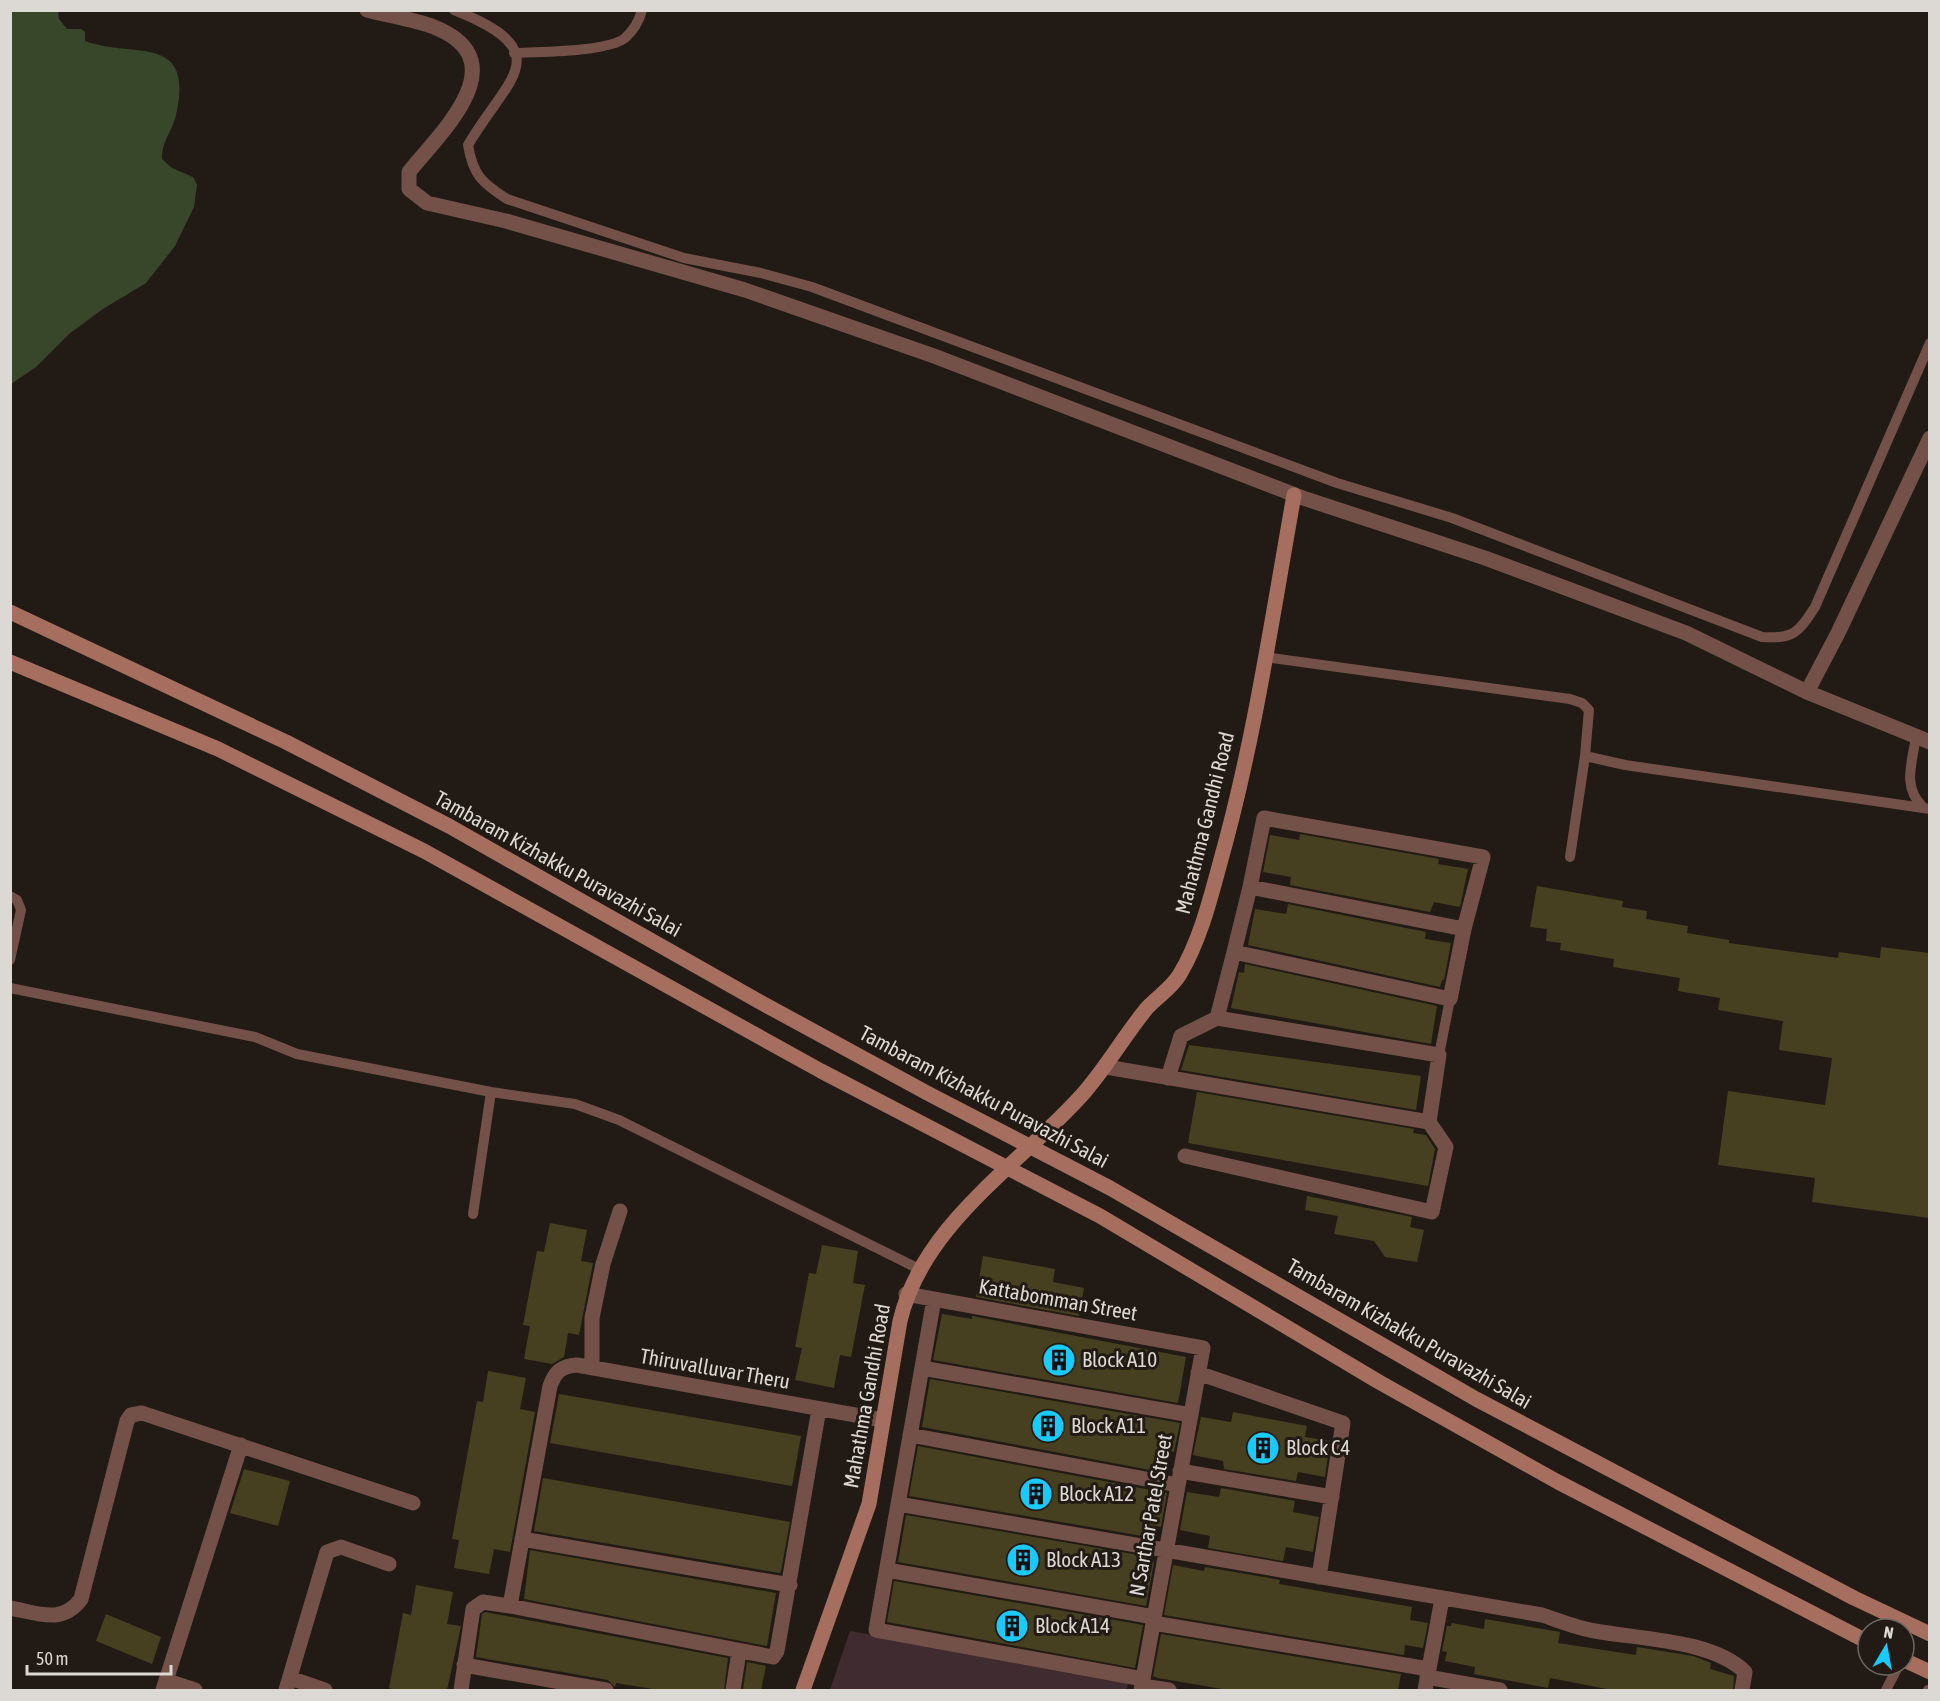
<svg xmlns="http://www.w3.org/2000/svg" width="1940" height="1701" font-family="'Asap Condensed',sans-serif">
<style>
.green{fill:#402c30}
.water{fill:#38472a}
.building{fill:#464020}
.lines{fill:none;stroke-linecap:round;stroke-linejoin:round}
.lane{stroke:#745148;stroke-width:10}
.street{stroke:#745148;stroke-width:15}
.secondary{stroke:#a66e5f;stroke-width:15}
.labels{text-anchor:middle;stroke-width:6;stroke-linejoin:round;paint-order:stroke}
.street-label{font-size:21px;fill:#dcd8d4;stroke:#221b15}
.poi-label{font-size:21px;fill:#dcd8d4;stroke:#221b15;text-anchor:start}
</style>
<rect width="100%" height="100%" fill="#221b15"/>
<!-- green -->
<path class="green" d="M850 1631 1128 1681 1127 1690H830Z"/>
<!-- water -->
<path class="water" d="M11 10 58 11 59 19 67 29H81L85 32V41C133 59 195 32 176 115 173 130 161 142 162 159L172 168 193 177 197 185 194 207 175 246 146 283 103 309 70 333 36 367 11 384Z"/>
<!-- building -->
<path class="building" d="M1300 834 1439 859 1438 864 1468 869 1460 907 1434 902 1430 912 1290 885 1291 877 1263 872 1270 835 1299 840Z
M1537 886 1623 901 1622 907 1647 911 1646 919 1688 926 1687 933 1729 940V943L1838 958 1839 952 1880 958 1881 947 1929 953V1218L1812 1202 1815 1178 1718 1165 1728 1091 1825 1105 1832 1058 1779 1050 1783 1021 1718 1010 1720 998 1678 991 1680 978 1613 967 1614 959 1560 950 1561 943 1546 941 1547 929 1530 927Z
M1288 904 1426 932 1425 939 1451 943 1444 980H1442L1440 987 1248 945 1255 909 1286 914Z
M1245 964 1437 1006 1431 1044 1231 1008 1239 972 1244 973Z
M1189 1045 1421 1076 1416 1110 1181 1070Z
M1197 1092 1414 1129 1413 1133 1426 1135 1435 1149 1428 1186 1188 1143Z
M1307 1196 1412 1217 1410 1227 1424 1230 1417 1262 1385 1257 1374 1241 1334 1234 1338 1216 1305 1210Z
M550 1223 587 1230 581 1261 593 1263 579 1335 568 1333 564 1357 552 1364 524 1359 530 1326 523 1325 537 1251 544 1252Z
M822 1245 858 1251 853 1283 865 1285 851 1357 840 1355 834 1388 795 1380 802 1348 795 1347 809 1273 816 1274Z
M983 1256 1055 1269 1053 1282 1084 1288 1079 1316 976 1297Z
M942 1314 972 1319V1316L1186 1357 1178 1403 933 1360Z
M488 1371 526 1378 520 1409 535 1412 510 1552 494 1549 489 1574 454 1568 459 1540 452 1539 477 1401 483 1402Z
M930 1379 1180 1423 1174 1452 1170 1451 1166 1473 922 1427Z
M559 1394 801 1436 792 1486 550 1443Z
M1233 1412 1307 1426 1305 1437 1330 1441 1325 1477 1298 1472 1296 1481 1224 1469 1223 1461 1193 1455 1201 1417 1231 1422Z
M918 1446 1167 1493 1161 1527 1156 1526 1154 1538 909 1496Z
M244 1469 290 1481 278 1526 230 1513Z
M543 1478 790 1522 781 1571 780 1573 534 1531Z
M1221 1488 1295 1501 1293 1512 1319 1517 1313 1552 1286 1547 1283 1561 1208 1548 1210 1536 1180 1530 1187 1492 1219 1497Z
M906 1515 1150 1557V1561L1154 1562 1146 1606 898 1562Z
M530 1550 776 1593 767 1646 524 1599Z
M1173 1565 1204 1571 1205 1567 1280 1580 1279 1584 1412 1607 1410 1620 1428 1623 1423 1648 1405 1645 1404 1655 1164 1615Z
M894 1581 1143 1625 1135 1668 887 1622Z
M416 1585 453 1592 447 1624 461 1626 447 1690H396L389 1688 403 1613 411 1615Z
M485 1612 728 1658 724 1690H659L616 1683 615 1687 608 1680 476 1657 482 1614Z
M106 1614 161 1637 152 1664 96 1641Z
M1485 1619 1560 1632 1558 1643 1636 1655 1637 1647 1693 1656 1711 1663 1710 1669 1734 1676 1733 1690H1612L1550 1678 1548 1688 1474 1674 1475 1667 1445 1661 1447 1652 1442 1651 1447 1626H1451L1452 1623 1484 1629Z
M1161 1634 1401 1674 1398 1690H1228L1158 1678 1153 1676Z
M747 1662 766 1666 761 1690H743Z"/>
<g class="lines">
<!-- lane -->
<path class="lane" d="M454 10C561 52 507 78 468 145 473 175 482 183 507 199L684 258 761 273 812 287 1337 483 1452 518 1762 637C1794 639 1798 633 1815 607L1930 343
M514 53C538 52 608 52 625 38 634 30 639 22 642 10
M1264 657 1570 699 1582 703 1589 710 1585 756 1625 765 1930 809
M1916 737C1912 763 1902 787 1923 807
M1570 857 1585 756
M10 896 17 900 21 910 10 960
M10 988 255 1037 297 1054 491 1092 575 1104 619 1120 919 1269
M1439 1055 1450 999
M473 1214 491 1092
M1886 1690 1899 1665
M1928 1690H1930"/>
<!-- street -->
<path class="street" d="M367 10C389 16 413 19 434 27 519 61 441 132 409 172V189L427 203 506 221 745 290 934 356 1303 498 1485 558 1686 633 1807 692 1930 742
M1807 692 1838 633 1930 438
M1234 952 1250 887
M1106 1067 1429 1122 1439 1055 1217 1018 1234 952 1450 999 1464 929 1250 887 1264 818 1483 857 1464 929
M1168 1078 1181 1036 1217 1018
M1185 1156 1432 1212 1446 1147 1429 1122
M906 1294 1203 1348 1141 1690
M934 1299 876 1630 1143 1679
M592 1368V1318L603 1264 620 1211
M922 1368 1191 1415
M1198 1373 1343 1423 1319 1577
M819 1409 777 1651 773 1657 510 1606 550 1386C555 1372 561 1366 577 1365L883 1420
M910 1435 1178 1485
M1180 1471 1332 1497
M898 1504 1542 1615C1560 1621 1577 1628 1595 1631 1639 1639 1713 1640 1745 1672L1742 1690
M522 1539 790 1585
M887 1570 1154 1617
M10 1608C38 1613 62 1625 81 1599L127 1421 131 1415 142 1413 413 1503
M1153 1623 1429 1669
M464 1665 606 1690
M1427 1677 1500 1690
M290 1678 325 1690
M167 1681 195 1690
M1142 1686 1169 1690
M163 1690 241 1445
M286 1690 327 1552 341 1547 389 1564
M461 1690 473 1609 483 1602 510 1606
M733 1690 739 1652
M1425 1690 1442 1599"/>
<!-- secondary -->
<path class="secondary" d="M10 612 286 742 449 826 760 1002 929 1094 1110 1188 1476 1399 1854 1598 1930 1634
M10 662 218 749 424 851 821 1071 1100 1216 1379 1382 1558 1482 1868 1642
M1904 1660 1930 1672
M803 1690 869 1504 900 1321C923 1224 1018 1166 1082 1095 1106 1068 1124 1036 1147 1008 1158 996 1172 988 1180 974 1200 940 1210 900 1220 863 1254 743 1272 618 1294 495"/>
</g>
<!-- icons -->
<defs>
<g id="building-disc" transform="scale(1.725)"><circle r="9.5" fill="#19cafc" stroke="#221b15"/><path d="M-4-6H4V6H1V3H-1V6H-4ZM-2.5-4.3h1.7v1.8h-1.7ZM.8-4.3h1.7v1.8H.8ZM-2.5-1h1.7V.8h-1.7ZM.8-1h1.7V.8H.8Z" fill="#111"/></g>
</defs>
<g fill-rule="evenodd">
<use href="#building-disc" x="1059" y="1360"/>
<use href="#building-disc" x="1048" y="1426"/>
<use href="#building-disc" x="1263" y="1448"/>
<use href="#building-disc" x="1036" y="1494"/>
<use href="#building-disc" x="1023" y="1560"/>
<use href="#building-disc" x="1012" y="1626"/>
</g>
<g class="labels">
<!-- street labels -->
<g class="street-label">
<text transform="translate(1205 823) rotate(-76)" y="7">Mahathma Gandhi Road</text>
<text transform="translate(558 864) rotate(29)" y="7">Tambaram Kizhakku Puravazhi Salai</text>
<text transform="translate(984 1097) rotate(28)" y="7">Tambaram Kizhakku Puravazhi Salai</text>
<text transform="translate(1058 1300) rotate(10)" y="7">Kattabomman Street</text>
<text transform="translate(1409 1334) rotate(30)" y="7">Tambaram Kizhakku Puravazhi Salai</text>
<text transform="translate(715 1369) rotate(10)" y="7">Thiruvalluvar Theru</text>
<text transform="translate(867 1396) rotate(-80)" y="7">Mahathma Gandhi Road</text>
<text transform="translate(1151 1515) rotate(-80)" y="7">N Sarthar Patel Street</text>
</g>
<!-- poi labels -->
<g class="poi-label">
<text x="1082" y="1367">Block A10</text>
<text x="1071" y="1433">Block A11</text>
<text x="1286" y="1455">Block C4</text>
<text x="1059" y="1501">Block A12</text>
<text x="1046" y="1567">Block A13</text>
<text x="1035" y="1633">Block A14</text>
</g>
</g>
<!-- border -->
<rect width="1940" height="1701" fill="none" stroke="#dcd8d4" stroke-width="24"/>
<!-- north arrow -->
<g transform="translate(1886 1647) rotate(10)"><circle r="28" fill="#221b15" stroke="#6c6761" stroke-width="1.5"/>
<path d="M0-4.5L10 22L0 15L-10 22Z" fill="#19cafc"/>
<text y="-9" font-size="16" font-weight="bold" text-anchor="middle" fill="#dcd8d4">N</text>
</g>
<!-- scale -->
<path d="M27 1665v9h144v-9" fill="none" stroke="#dcd8d4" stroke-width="3"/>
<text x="36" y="1665" font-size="18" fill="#dcd8d4" stroke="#221b15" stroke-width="4.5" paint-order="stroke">50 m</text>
</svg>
